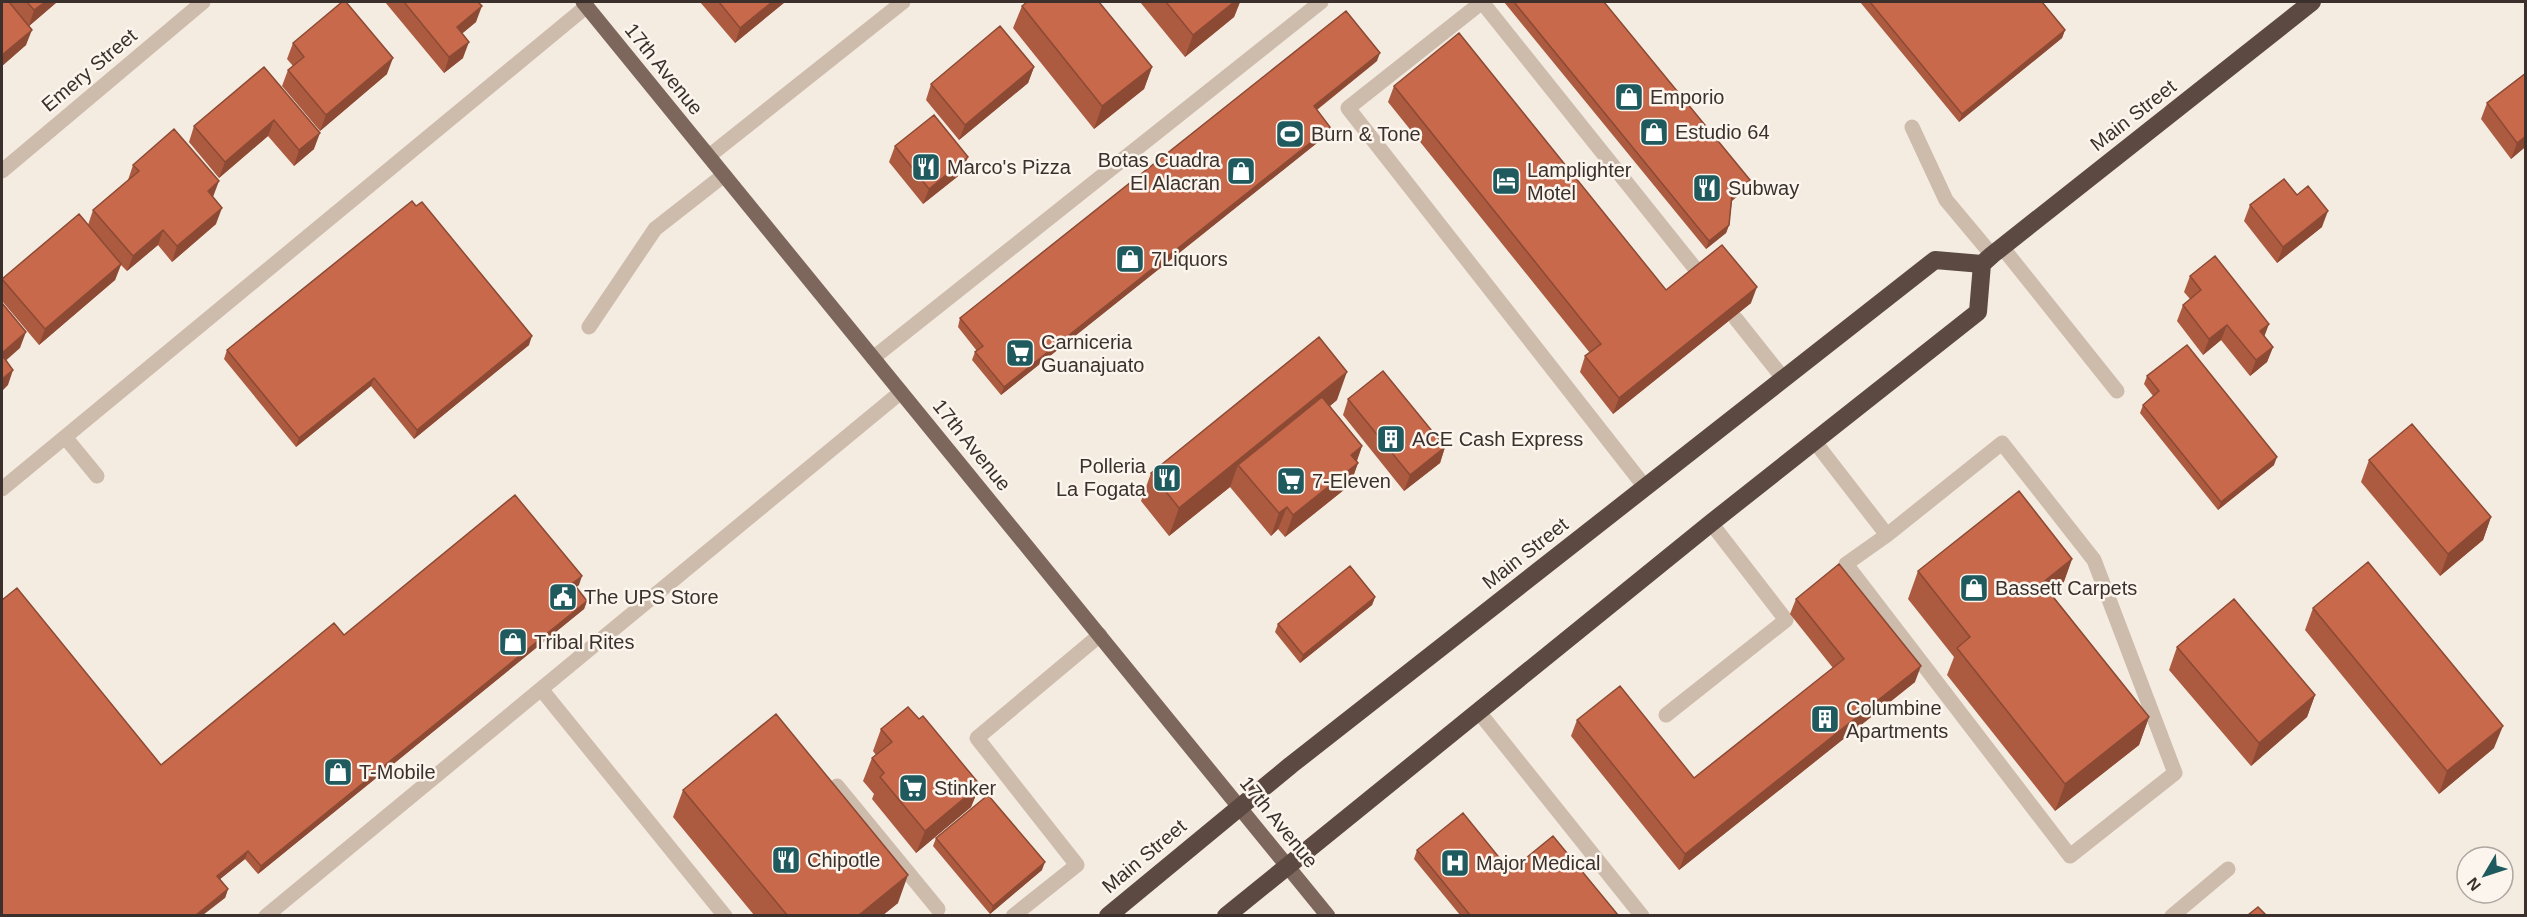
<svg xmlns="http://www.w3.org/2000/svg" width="2527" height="917" font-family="Arial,sans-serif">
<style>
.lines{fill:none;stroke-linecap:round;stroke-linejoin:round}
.minor{stroke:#cdbbac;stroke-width:15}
.major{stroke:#7d675c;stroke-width:15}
.highway{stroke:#5c4a42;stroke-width:18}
.wall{fill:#ac5a40}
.shaded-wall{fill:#8c4a34}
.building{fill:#c8694b;stroke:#8c4a34;stroke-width:1.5}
.labels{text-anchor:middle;stroke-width:5;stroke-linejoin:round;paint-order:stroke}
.street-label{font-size:20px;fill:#3b302b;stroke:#fbf5ee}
.poi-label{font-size:20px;fill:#3b302b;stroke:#fbf5ee;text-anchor:start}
</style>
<rect width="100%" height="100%" fill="#f4ebe1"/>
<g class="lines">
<!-- minor -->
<path class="minor" d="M1912 127 1946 200 1992 255
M709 156 903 2
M2 171 203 2
M2002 247 2117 391
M1736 319 1783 378
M589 327 655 229 724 175
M873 358 1321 2
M65 437 97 476
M1815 442 1887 535 2002 443 2094 560 2175 773 2070 856 1846 564 1887 535
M1645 487 1348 108 1482 2 1698 272
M2 489 587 6
M541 689 725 916
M1478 711 1642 916
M1666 715 1786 620 1711 523
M837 786 938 909
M266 916 901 392
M1013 916 1077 865 977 738 1100 635
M2172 916 2228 869"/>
<!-- major -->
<path class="major" d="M583 2 1328 916"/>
<!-- highway -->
<path class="highway" d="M1108 916 1291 765 1935 260 1982 264
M1226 916 1711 523 1978 312 1982 264 1992 255 2312 2"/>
</g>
<!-- wall -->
<path class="wall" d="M2 2H57L29 26 26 45 2 66Z
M385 2H478L476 22 462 33 463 58 444 73Z
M700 2H785L735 43Z
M1140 2H1240L1234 17 1185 57Z
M1504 2H1604L1747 188 1732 201 1729 225 1726 233 1706 249Z
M1860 2H2042L2065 30 2062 38 1959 122Z
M1022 6 1152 67 1144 89 1094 129 1013 28Z
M293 43 387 74 320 131 282 86 288 70 293 66 287 59Z
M1377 61 1317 110 1327 135 1001 395 972 360 975 352 977 351 958 327 960 318Z
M264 67 314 149 294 166 268 136 219 178 189 142 194 126Z
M1034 67 1028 83 959 140 926 100 931 84Z
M2526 73V150L2524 148 2511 159 2481 119 2487 103Z
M1394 86 1666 290 1751 303 1613 414 1580 372 1585 356 1590 353 1388 102Z
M895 146 962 173 923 204 889 162Z
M133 165 213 197 216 224 172 262 158 245 127 271 121 265 115 280 39 345 2 301V279L88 225 93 210 128 180Z
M2250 205 2322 227 2277 263 2244 221Z
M2190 276 2265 337 2273 347 2267 362 2250 376 2221 340 2203 355 2177 321 2183 305 2190 299 2184 292Z
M529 345 414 439 371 386 296 447 224 359 227 350Z
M2147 376 2274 465 2218 510 2140 413 2143 405 2153 396 2144 384Z
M1348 399 1445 447 1440 463 1404 491 1343 415Z
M1337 400 1330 406 1362 446 1357 461 1358 463 1350 485 1285 537 1278 529 1271 536 1230 487 1169 536 1141 501 1151 473Z
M2369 460 2491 517 2483 540 2440 576 2361 482Z
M2072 559 2062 587 2052 595 2149 717 2139 745 2055 811 1947 675 1954 657 1908 599 1918 571Z
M579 585 576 587 587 601 584 609 258 874 245 859 220 879 228 889 225 898 161 765 344 635Z
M1375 597 1372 605 1300 663 1275 632 1278 624Z
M1796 599 1915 682 1679 870 1571 736 1577 720 1694 778 1833 668 1790 614Z
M2313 608 2494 748 2439 794 2305 630Z
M2177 647 2315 695 2307 717 2251 766 2169 670Z
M919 719 980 785 971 807 916 853 872 799 874 794 863 781 872 758 876 755 873 751 881 729Z
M683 790 898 903 883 915H754L673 817Z
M936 838 1042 870 990 914 933 846Z
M1417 850 1510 871 1618 915H1460L1414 859Z"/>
<!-- shaded-wall -->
<path class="shaded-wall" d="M45 2H57L29 26 34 10Z
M772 2H785L735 43 740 28Z
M1234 2H1240L1234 17 1185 57 1193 35Z
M482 6 476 22 451 43 457 27Z
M32 30 26 45 2 66V55Z
M2065 30 2062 38 1959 122 1962 114Z
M469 42 463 58 444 73 449 57Z
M1380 53 1377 61 1311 114 1314 106Z
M393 58 387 74 320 131 326 115Z
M1034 67 1028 83 959 140 965 125Z
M1152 67 1144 89 1094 129 1102 106Z
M274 120 268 136 219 178 225 162Z
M1330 127 1327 135 1001 395 1004 387Z
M320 133 314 149 294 166 299 150Z
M2526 136V146L2524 148 2511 159 2517 143Z
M968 157 962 173 923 204 929 189Z
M1750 180 1747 188 1729 203 1732 194Z
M219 181 213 197 208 191Z
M222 208 216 224 172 262 177 246Z
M2328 211 2322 227 2277 263 2283 247Z
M1729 225 1726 233 1706 249 1709 241Z
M163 230 158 245 127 271 133 256Z
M121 264 115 280 39 345 45 329Z
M1757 287 1751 303 1613 414 1619 398Z
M2269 324 2263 340 2260 331Z
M2227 325 2221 340 2203 355 2209 339Z
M26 332 20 348 2 364V353Z
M532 336 529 345 414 439 417 430Z
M2273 347 2267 362 2250 376 2256 360Z
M13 370 8 385 2 391V379Z
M1347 372 1337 400 1246 474 1238 465 1230 487 1169 536 1179 508Z
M374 378 371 386 296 447 299 438Z
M1362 446 1355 465 1358 463 1350 485 1285 537 1293 515 1351 455Z
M1445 447 1440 463 1404 491 1410 475Z
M2277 457 2274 465 2218 510 2221 502Z
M1287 507 1278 529 1271 536 1279 513Z
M2491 517 2483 540 2440 576 2448 554Z
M2072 559 2062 587 2032 610 2042 583Z
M582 576 579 585 570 592 573 583Z
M1375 597 1372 605 1300 663 1303 655Z
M587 601 584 609 258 874 261 866Z
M1921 666 1915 682 1679 870 1685 854Z
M2315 695 2307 717 2251 766 2259 743Z
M2149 717 2139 745 2055 811 2065 784Z
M2503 726 2494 748 2439 794 2447 771Z
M980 785 971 807 916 853 925 831Z
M248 851 245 859 214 884 217 876Z
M1045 862 1042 870 990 914 993 906Z
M908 875 898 903 883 915H859Z
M228 889 225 898 203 915H196Z"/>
<!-- building -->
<path class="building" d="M2 2H9L32 30 2 55Z
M27 2H45L34 10Z
M342 2H346L393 58 326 115 288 70 304 57 293 43Z
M404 2H478L482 6 457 27 469 42 449 57Z
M719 2H772L740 28Z
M1027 2H1099L1152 67 1102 106 1022 6Z
M1166 2H1234L1193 35Z
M1514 2H1604L1750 180 1732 194 1729 225 1709 241Z
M1870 2H2042L2065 30 1962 114Z
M1346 11 1380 53 1314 106 1330 127 1004 387 975 352 983 346 960 318Z
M1000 26 1034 67 965 125 931 84Z
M1459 33 1666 290 1722 245 1757 287 1619 398 1585 356 1601 344 1394 86Z
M264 67 320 133 299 150 274 120 225 162 194 126Z
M2526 73V136L2517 143 2487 103Z
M934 115 968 157 929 189 895 146Z
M174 129 219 181 208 191 222 208 177 246 163 230 133 256 93 210 139 171 133 165Z
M2284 179 2297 195 2308 186 2328 211 2283 247 2250 205Z
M412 201 416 206 422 202 532 336 417 430 374 378 299 438 227 350Z
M79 214 121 264 45 329 2 279Z
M2215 256 2269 324 2260 331 2273 347 2256 360 2227 325 2209 339 2183 305 2201 290 2190 276Z
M2 303 26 332 2 353Z
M1319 337 1347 372 1179 508 1151 473Z
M2187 345 2277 457 2221 502 2143 405 2159 391 2147 376Z
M2 355 13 370 2 379Z
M1383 371 1445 447 1410 475 1348 399Z
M1322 397 1362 446 1351 455 1358 463 1293 515 1287 507 1279 513 1238 465Z
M2412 424 2491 517 2448 554 2369 460Z
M2019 491 2072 559 2042 583 2149 717 2065 784 1957 648 1970 637 1918 571Z
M515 495 582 576 573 583 587 601 261 866 248 851 217 876 228 889 196 915H2V600L17 588 161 765 334 623 344 635Z
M2368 562 2503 726 2447 771 2313 608Z
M1839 564 1921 666 1685 854 1577 720 1620 686 1694 778 1844 659 1796 599Z
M1350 566 1375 597 1303 655 1278 624Z
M2234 599 2315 695 2259 743 2177 647Z
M908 707 919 719 923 716 980 785 925 831 880 777 884 773 872 758 892 742 881 729Z
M776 714 908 875 859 915H787L683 790Z
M988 795 1045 862 993 906 936 838Z
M1463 813 1510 871 1553 836 1618 915H1470L1417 850Z
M2258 907 2266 915H2248Z"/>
<!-- icons -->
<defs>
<g id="shop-square" transform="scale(1.5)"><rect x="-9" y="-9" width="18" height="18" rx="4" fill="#1f5a5e" stroke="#fbf5ee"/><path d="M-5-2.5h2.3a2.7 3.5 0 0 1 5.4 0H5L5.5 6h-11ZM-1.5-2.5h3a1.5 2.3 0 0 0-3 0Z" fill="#fff"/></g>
<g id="stadium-square" transform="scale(1.5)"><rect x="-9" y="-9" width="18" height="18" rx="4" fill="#1f5a5e" stroke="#fbf5ee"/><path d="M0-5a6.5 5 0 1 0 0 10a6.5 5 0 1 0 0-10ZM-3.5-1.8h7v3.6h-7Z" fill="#fff"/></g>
<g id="restaurant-square" transform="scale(1.5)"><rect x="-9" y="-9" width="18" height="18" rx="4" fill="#1f5a5e" stroke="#fbf5ee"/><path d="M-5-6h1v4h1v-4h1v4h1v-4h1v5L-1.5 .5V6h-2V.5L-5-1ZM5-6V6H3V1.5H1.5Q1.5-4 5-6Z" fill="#fff"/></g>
<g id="hotel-square" transform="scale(1.5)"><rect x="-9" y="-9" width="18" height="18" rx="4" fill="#1f5a5e" stroke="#fbf5ee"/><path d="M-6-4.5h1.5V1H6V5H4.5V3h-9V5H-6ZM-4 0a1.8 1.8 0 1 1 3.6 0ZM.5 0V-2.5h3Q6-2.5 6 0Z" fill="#fff"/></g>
<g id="supermarket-square" transform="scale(1.5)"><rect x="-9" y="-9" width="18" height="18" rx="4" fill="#1f5a5e" stroke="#fbf5ee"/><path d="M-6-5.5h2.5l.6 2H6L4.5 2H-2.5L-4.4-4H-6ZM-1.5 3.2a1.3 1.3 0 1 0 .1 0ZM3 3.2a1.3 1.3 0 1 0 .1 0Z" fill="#fff"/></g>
<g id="building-square" transform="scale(1.5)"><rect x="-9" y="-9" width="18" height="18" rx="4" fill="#1f5a5e" stroke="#fbf5ee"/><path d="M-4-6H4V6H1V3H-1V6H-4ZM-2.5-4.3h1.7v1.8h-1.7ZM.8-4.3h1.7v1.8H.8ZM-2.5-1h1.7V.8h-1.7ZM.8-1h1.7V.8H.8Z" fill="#fff"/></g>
<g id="civic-square" transform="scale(1.5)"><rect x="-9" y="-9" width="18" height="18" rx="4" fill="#1f5a5e" stroke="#fbf5ee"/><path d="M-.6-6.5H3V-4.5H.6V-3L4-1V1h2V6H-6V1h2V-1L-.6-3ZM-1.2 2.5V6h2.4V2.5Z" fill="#fff"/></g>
<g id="hospital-square" transform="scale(1.5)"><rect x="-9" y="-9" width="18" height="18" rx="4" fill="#1f5a5e" stroke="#fbf5ee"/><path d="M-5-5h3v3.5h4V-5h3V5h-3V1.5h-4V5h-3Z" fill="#fff"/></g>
</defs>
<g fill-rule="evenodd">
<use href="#shop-square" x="1629" y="97"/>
<use href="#shop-square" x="1654" y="132"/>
<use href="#stadium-square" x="1290" y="134"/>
<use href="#restaurant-square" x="926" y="167"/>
<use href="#shop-square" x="1241" y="171"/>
<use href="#hotel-square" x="1506" y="181"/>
<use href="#restaurant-square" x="1707" y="188"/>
<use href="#shop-square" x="1130" y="259"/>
<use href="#supermarket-square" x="1020" y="353"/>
<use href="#building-square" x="1391" y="439"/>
<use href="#restaurant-square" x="1167" y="478"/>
<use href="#supermarket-square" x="1291" y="481"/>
<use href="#shop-square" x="1974" y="588"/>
<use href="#civic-square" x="563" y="597"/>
<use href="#shop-square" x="513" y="642"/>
<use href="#building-square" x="1825" y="719"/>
<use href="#shop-square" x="338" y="772"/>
<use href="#supermarket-square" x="913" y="788"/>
<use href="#restaurant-square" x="786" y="860"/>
<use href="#hospital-square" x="1455" y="863"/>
</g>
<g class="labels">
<!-- street labels -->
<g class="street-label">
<text transform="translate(664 69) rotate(51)" y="7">17th Avenue</text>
<text transform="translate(89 70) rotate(-40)" y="7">Emery Street</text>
<text transform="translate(2133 115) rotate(-38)" y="7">Main Street</text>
<text transform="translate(972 445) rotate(51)" y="7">17th Avenue</text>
<text transform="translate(1525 553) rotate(-38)" y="7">Main Street</text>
<text transform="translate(1279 822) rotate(51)" y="7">17th Avenue</text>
<text transform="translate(1144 856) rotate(-40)" y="7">Main Street</text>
</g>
<!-- poi labels -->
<g class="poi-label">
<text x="1650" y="104">Emporio</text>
<text x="1675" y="139">Estudio 64</text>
<text x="1311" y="141">Burn &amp; Tone</text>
<text x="1220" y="167" text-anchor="end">Botas Cuadra<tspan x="1220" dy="23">El Alacran</tspan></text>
<text x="947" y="174">Marco's Pizza</text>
<text x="1527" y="177">Lamplighter<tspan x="1527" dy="23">Motel</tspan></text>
<text x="1728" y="195">Subway</text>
<text x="1151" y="266">7Liquors</text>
<text x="1041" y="349">Carniceria<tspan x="1041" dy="23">Guanajuato</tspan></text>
<text x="1412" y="446">ACE Cash Express</text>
<text x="1146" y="473" text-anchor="end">Polleria<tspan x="1146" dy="23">La Fogata</tspan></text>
<text x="1312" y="488">7-Eleven</text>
<text x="1995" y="595">Bassett Carpets</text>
<text x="584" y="604">The UPS Store</text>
<text x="534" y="649">Tribal Rites</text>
<text x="1846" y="715">Columbine<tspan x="1846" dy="23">Apartments</tspan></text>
<text x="359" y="779">T-Mobile</text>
<text x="934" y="795">Stinker</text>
<text x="807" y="867">Chipotle</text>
<text x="1476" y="870">Major Medical</text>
</g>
</g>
<!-- border -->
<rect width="2527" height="917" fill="none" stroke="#3b302b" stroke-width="6"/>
<!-- north arrow -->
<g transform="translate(2485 875) rotate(231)"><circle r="28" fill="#fbf5ee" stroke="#aea6a0" stroke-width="1.5"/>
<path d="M0-4.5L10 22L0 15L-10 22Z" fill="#1f5a5e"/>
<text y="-9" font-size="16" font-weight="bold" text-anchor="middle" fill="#3b302b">N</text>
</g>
</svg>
